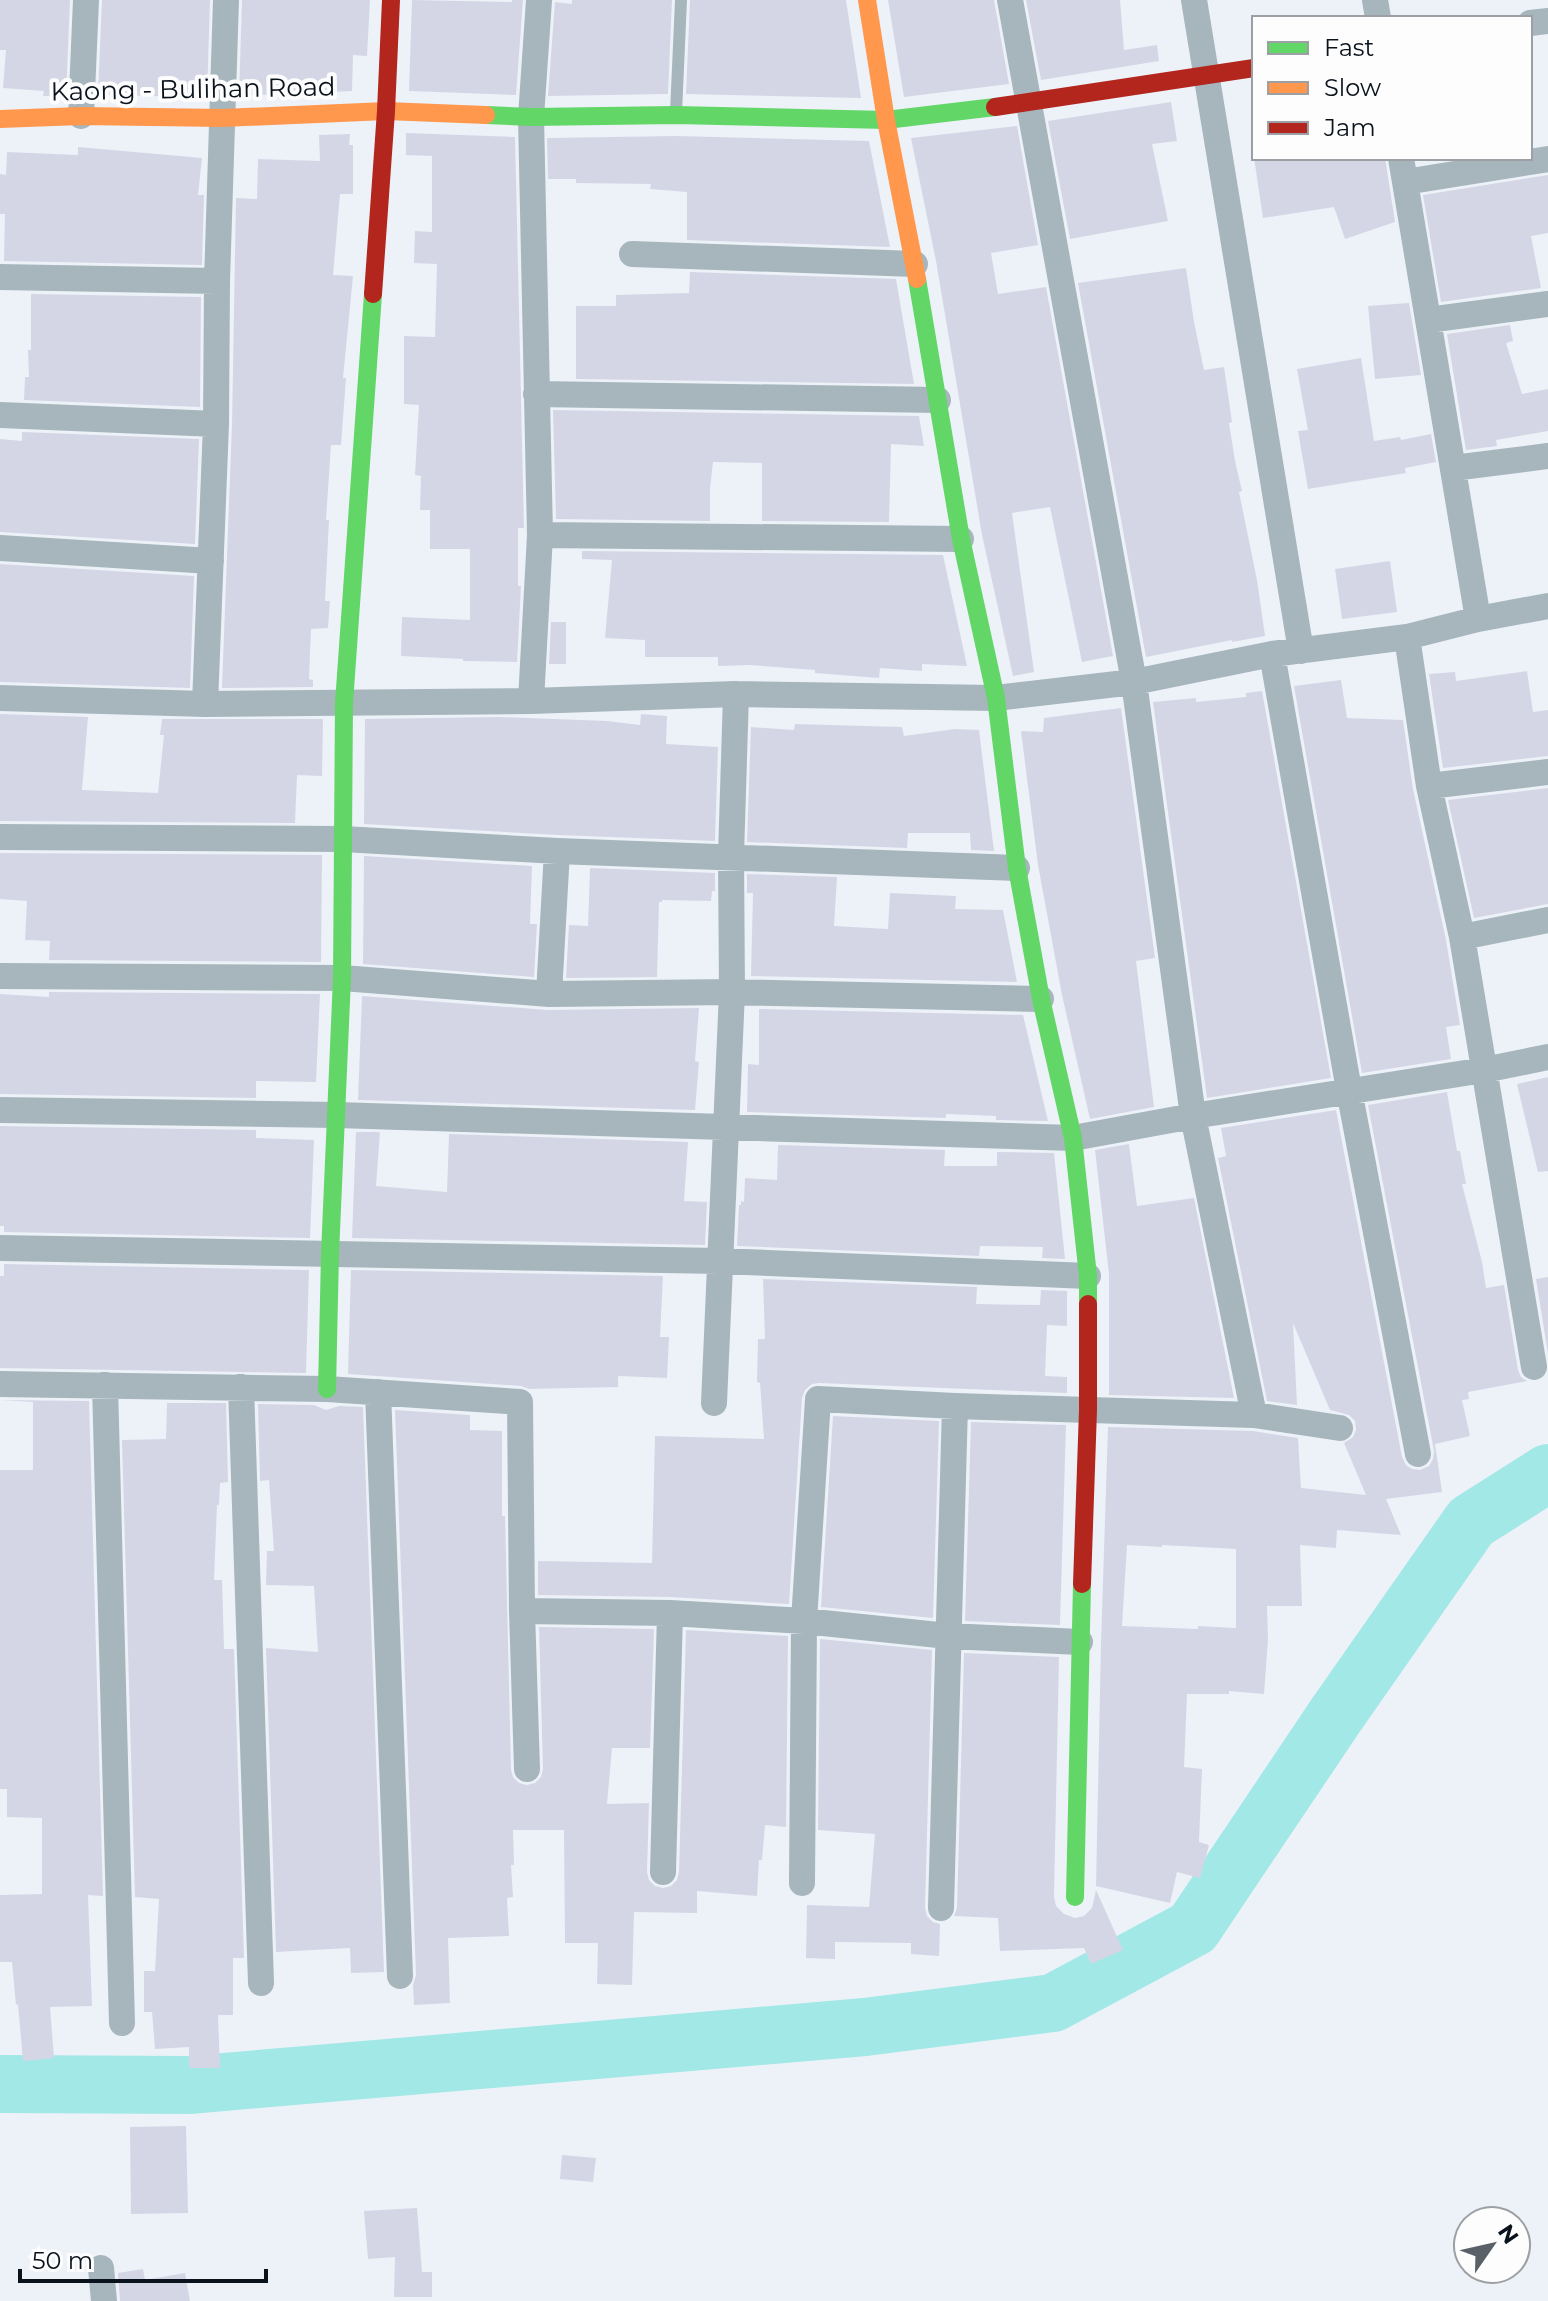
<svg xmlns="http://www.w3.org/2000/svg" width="1548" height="2301" font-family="Montserrat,sans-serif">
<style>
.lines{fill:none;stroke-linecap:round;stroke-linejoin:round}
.river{stroke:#a2e8e7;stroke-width:58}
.building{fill:#d4d6e6;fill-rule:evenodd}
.lane{stroke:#a6b6bc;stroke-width:12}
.street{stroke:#a6b6bc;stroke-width:26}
.fast{stroke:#63d668;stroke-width:18}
.slow{stroke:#ff974d;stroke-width:18}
.jam{stroke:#b3261e;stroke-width:18}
.labels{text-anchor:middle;stroke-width:8;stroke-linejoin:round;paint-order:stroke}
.street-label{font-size:26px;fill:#0a121b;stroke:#fdfdfd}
</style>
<rect width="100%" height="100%" fill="#edf2f8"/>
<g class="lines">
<!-- river -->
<path class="river" d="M0 2084 189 2085 865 2027 1053 2003 1193 1928 1336 1715 1471 1522 1548 1473"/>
</g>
<!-- building -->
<path class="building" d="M0 0H70L66 96H43L44 91 3 88 6 50H0Z
M102 0H210L207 97 98 95Z
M242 0H370L367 56 353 55 352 91 239 96Z
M412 0 512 2V0H523L516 95 409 91Z
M572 0H672L668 94 548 96 555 2 572 4Z
M690 0H846L861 98 686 94Z
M888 0H994L1009 84 904 97Z
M1026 0H1120L1124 50 1157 45 1159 61 1041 80Z
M1171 102 1177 141 1152 144 1168 221 1070 239 1048 121Z
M1017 126 1038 245 991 253 998 294 1046 287 1113 656 1082 662 1050 507 1012 513 1034 672 1013 676 982 535 936 261 911 138Z
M406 133 515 137 524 528H518V586H521L517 662 463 661V659L401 656 402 617 470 620V549H430V510H420L421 476 415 475 419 405 404 404V336L435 337 437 264 414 263 415 231 432 232V156L406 155Z
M350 134 349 145H353V194H340L333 275 353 276 343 378H346L341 445H331L326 520H329L325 601H330L328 628 311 629 309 679 313 680V687L222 688 232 424 236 198 257 199 258 159 320 161 319 135Z
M676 136 869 141 890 247 687 240V192L650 189 651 184 576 183V179H548L547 138Z
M78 147 202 158 198 195H204L202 265 4 261 5 214H0V174L6 175 7 152 78 155Z
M1254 158H1385L1395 222 1345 239 1334 207 1263 218Z
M1548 175V233L1531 236 1541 288 1441 302 1423 195Z
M1186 268 1194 322 1204 370 1224 367 1232 422 1229 423 1235 461 1242 491 1239 492 1257 580 1265 636 1232 642V640L1146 657 1078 283Z
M690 272 896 279 914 384 576 379V306H616V295L689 293Z
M31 294 201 297 200 407 24 400 25 377H29L28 350H31Z
M1409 303 1421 375 1375 379 1368 306Z
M1510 325 1513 341 1506 343 1522 394 1548 389V431L1496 440 1497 446 1466 450 1447 334Z
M1361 358 1374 441 1400 437 1401 440 1431 434 1436 462 1405 468 1406 473 1308 489 1298 431 1308 430 1297 369Z
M553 410 919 416 924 446 891 444 889 522 762 521V463L713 462 710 489V521L556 519Z
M22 432 199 439 195 544 0 532V439L22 441Z
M582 551 943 555 967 666 922 664V671L880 668 879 678 815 673V670L750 665 718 666V657H645V640L605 638 612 560 582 559Z
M1390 561 1397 612 1342 619 1335 569Z
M0 564 194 576 190 688 0 682Z
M551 622H566V664H549Z
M1527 671 1533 712 1548 710V756L1443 768 1429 674 1455 672 1456 681Z
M1341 680 1347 718 1403 720 1413 789 1446 940 1460 1025 1446 1027 1451 1059 1362 1073 1294 686Z
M1262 691 1331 1078 1207 1098 1153 702 1196 698V702L1246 697V693Z
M1121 708 1155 958 1136 961 1154 1107 1090 1119 1062 995 1038 865 1021 731 1043 732 1044 718Z
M0 714 88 717 82 790 158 793 164 735H160L162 719H323L322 776 297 775 295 823 0 821Z
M641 714 667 716 666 744 718 747 715 841 558 835 364 824 365 719 498 717 607 721 640 725Z
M795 724 902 727 904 736 955 729 979 730 994 851 971 850 970 833H908L907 848 747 842 751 727 794 730Z
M1548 788V904L1474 918 1448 800Z
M0 853 322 855 321 962 49 960 50 941 25 940 27 901 0 899Z
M364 856 532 866 530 924H537L534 977 363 964Z
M590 868 715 873V891H712L711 901 662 900V902H659L657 977 566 978 569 925 588 926Z
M747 874 837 877 834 926 888 929 890 893 956 896 955 909 1003 910 1017 982 751 976 753 893H747Z
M49 992 320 994 316 1082 256 1081V1098L0 1094V994L49 997Z
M362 996 548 1010 699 1008 695 1061 699 1062 695 1110 358 1100Z
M759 1009 1023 1015 1048 1121 996 1120V1116L946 1114V1118L747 1112 748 1064 759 1065Z
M1548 1077V1171L1538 1172 1517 1084Z
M1447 1092 1457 1151H1460L1466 1184H1462L1482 1262 1486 1288 1504 1285 1518 1370 1521 1377 1527 1381 1468 1392 1469 1399 1462 1400 1470 1436 1435 1444 1442 1492 1386 1499 1401 1535 1337 1530 1336 1548 1300 1545 1302 1606H1267L1268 1640 1264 1694 1229 1691V1694H1187L1184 1767 1202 1769 1199 1842 1209 1845 1200 1878 1177 1872 1170 1903 1096 1886 1101 1643 1108 1427 1253 1431 1298 1438 1301 1488 1366 1495 1344 1443 1353 1437 1356 1430 1355 1421 1349 1415 1330 1410 1293 1323 1297 1405 1267 1401 1218 1158 1226 1156 1221 1128 1336 1110 1402 1457 1406 1465 1412 1469 1420 1470 1429 1466 1433 1459 1434 1451 1368 1105ZM1127 1545 1162 1547V1545L1236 1549V1628L1198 1626V1629L1122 1626Z
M0 1126 256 1130V1138L314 1140 310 1238 4 1232V1226H0Z
M356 1132H380L376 1186 447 1192 449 1134 688 1142 684 1201 707 1202 705 1245 352 1238Z
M1129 1144 1137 1206 1194 1198 1234 1398 1109 1395V1274L1095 1150Z
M778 1145 945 1150 944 1166H997V1152L1054 1153 1065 1259 1042 1258 1043 1247 980 1246 979 1256 737 1246 739 1205H741V1201L744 1202 745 1178 777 1180Z
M4 1264 309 1270 306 1373 0 1368V1276H4Z
M351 1270 663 1276 660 1337H669L667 1378 618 1376V1387L529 1389 521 1386 348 1374Z
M1548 1277V1354L1536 1279Z
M763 1279 977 1287 976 1304 1040 1305 1041 1290 1067 1291V1326L1047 1325 1045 1376 1067 1377V1393L819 1383 812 1384 805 1390 802 1398 789 1604 670 1597 538 1595V1561L652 1563 655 1436 764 1439 760 1383 757 1382 758 1339H765Z
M0 1400 89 1401 103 1896 88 1895 92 2006 50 2007 54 2058 23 2061 18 2004 16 2005 12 1962H0V1895L42 1894V1818L7 1817V1789H0V1470H33V1402Z
M167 1403H226L228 1482 220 1483 219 1505H217L214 1580H222L224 1649H234L244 1958H233V2015H218L220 2068H189V2047L155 2049 152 2012H144V1971H155L159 1899 135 1897 122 1440 166 1439Z
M258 1404 314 1405 326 1410 339 1406 363 1407 384 1972 351 1973 350 1948 276 1952 266 1648 318 1652 314 1586 266 1585 267 1551H274L269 1480 260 1481Z
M395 1410 470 1415V1430L502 1431V1516H505L511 1770 513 1777 519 1783 527 1785 535 1783 541 1777 543 1769 539 1627 654 1629 650 1748H612L607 1804 649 1803 647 1872 649 1880 655 1886 663 1888 671 1886 677 1880 679 1872 686 1630 788 1636 786 1827 765 1825 762 1860H759L757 1896 697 1891V1913L634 1912 632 1985 597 1984 598 1943H565L564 1830H513L514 1865H511L513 1897 507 1898 509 1936 448 1938 450 2003 414 2005 413 1985 416 1975Z
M833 1416 939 1421 933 1618 821 1607Z
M971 1422 1066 1425 1060 1625 965 1621Z
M820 1639 932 1650 925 1908 927 1916 933 1922 940 1924 939 1956 911 1954V1943L835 1942V1959L806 1958 807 1905 869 1907 875 1834 818 1830Z
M964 1653 1059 1657 1054 1897 1056 1906 1064 1914 1075 1918 1084 1916 1092 1908 1096 1890 1123 1950 1091 1964 1084 1948 1000 1951 998 1918 954 1916 957 1908Z
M186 2126 188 2213 131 2214 130 2127Z
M562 2155 596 2158 593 2182 560 2179Z
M417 2208 422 2272H432V2297H394L395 2257 368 2259 364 2211Z
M143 2269 145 2280 185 2273 190 2301H120L118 2273Z"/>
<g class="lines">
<!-- lane -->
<path class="lane" d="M676 113 681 0"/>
<!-- street -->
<path class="street" d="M1010 0 1134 682 1193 1116 1254 1415
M1194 0 1301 651
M1375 0 1378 18
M1530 23 1548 21
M81 116 86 0
M1401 158 1478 619
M1405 182 1548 159
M632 254 915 264
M0 277 217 281
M1428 320 1548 304
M536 394 938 400
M0 415 216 424
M1453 468 1548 456
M540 535 961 539
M0 548 211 561
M1407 637 1429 786 1462 937 1534 1367
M1272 654 1349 1090 1418 1454
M0 698 205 704 531 701 736 694 996 698 1134 682 1272 654 1407 637 1478 619 1548 606
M531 701 540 535 531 117 539 0
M205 704 216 424 217 281 226 0
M1429 786 1548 772
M0 837 343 839 557 851 1017 868
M1462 937 1548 920
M0 976 342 978 549 994 732 992 1041 999
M549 994 557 851
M0 1110 337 1115 1073 1138 1193 1116 1484 1070 1548 1057
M0 1248 720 1261 1088 1276
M0 1384 327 1389 520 1402 522 1611 527 1769
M105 1385 122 2023
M241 1387 261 1983
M378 1392 400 1976
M714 1403 732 992 731 856 736 694
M522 1611 670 1613 804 1621 948 1636 1080 1642
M663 1872 670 1613
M802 1883 804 1621 818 1399 955 1406 1254 1415 1340 1428
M941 1908 955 1406
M101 2268 104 2301"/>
<!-- fast -->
<path class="fast" d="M486 115 531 117 676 115 886 120 995 107
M917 279 961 539 996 698 1017 868 1041 999 1073 1138 1088 1276V1304
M327 1389 330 1254 342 978 344 703 373 294
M1075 1897 1082 1584"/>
<!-- slow -->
<path class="slow" d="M867 0 886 120 917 279
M0 119 81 116 223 118 386 111 486 115"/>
<!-- jam -->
<path class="jam" d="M995 107 1254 68
M373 294 386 111 391 0
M1082 1584 1088 1410V1304"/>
</g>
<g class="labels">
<!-- street labels -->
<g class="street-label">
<text transform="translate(193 89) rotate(-1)" y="9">Kaong - Bulihan Road</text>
</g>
</g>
<!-- legend -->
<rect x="1252" y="16" width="280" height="144" fill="#fdfdfd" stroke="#9c9fa3" stroke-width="2"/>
<rect x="1268" y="42" width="40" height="12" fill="#63d668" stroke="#9c9fa3" stroke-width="2"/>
<text x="1324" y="56" font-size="24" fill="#0a121b">Fast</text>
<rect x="1268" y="82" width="40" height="12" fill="#ff974d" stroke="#9c9fa3" stroke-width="2"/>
<text x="1324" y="96" font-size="24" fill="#0a121b">Slow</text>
<rect x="1268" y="122" width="40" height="12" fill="#b3261e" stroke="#9c9fa3" stroke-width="2"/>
<text x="1324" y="136" font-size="24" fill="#0a121b">Jam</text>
<!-- north arrow -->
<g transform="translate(1492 2245) rotate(56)"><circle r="38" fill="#fdfdfd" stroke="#9c9fa3" stroke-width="2"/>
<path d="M0-6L14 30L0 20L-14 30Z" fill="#596068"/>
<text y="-12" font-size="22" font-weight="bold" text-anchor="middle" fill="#0a121b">N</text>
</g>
<!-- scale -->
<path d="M20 2269v12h246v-12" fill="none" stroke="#0a121b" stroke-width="4"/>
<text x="32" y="2269" font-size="24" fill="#0a121b" stroke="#fdfdfd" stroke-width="6" paint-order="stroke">50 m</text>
</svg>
